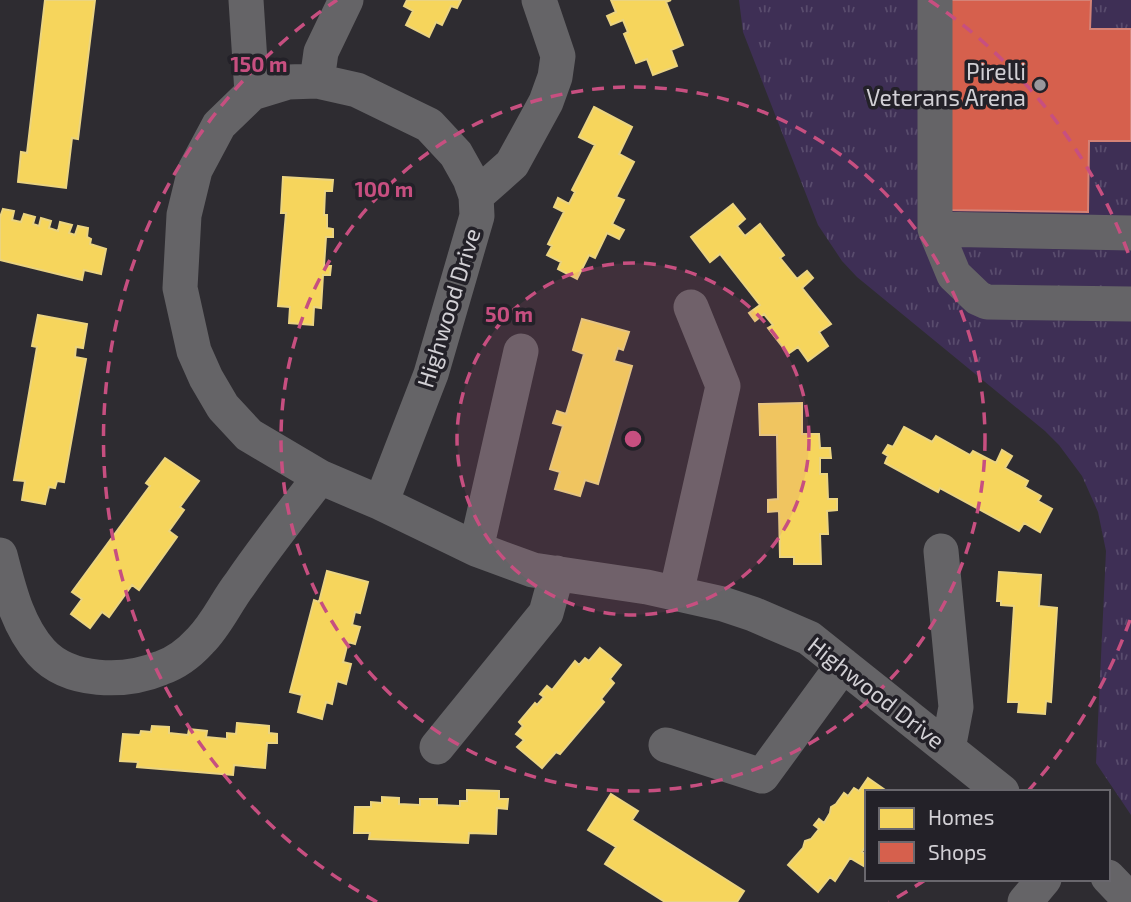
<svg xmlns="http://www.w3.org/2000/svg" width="1131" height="902" font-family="'Exo 2',sans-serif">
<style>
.park{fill:url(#park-tufts)}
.homes{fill:#f6d55c;stroke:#ebd480;stroke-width:2}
.shops{fill:#d6604d;stroke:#d58276;stroke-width:2}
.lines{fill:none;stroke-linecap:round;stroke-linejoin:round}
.minor{stroke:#656467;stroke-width:35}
.ring{fill:none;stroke:#c74f80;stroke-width:3.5;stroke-dasharray:12 9}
.poi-dot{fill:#99979c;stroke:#232128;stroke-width:2.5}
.labels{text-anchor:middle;stroke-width:7;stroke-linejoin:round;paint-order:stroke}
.poi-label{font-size:23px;fill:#d2d0d5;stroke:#232128;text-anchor:end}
.street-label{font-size:23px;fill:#d2d0d5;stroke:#232128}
.centre{fill:#c74f80;stroke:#232128;stroke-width:3.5}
.ring-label{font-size:21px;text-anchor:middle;font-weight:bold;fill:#c74f80;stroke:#232128;stroke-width:7;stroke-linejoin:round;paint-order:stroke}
</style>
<defs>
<pattern id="park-tufts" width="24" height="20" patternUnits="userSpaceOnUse" patternTransform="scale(1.75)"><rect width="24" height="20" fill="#3e2f55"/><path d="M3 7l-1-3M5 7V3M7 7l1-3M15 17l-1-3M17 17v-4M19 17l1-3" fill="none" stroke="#594c6d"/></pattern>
</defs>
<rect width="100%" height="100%" fill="#2e2c31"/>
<!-- park -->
<path class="park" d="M739 0H1131V815L1096 763 1106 551 1098 512 1082 476 1059 445 1045 431 857 277 842 261 818 225 743 32Z"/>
<!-- homes -->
<path class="homes" d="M45 0H95L78 139 72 138 66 188 18 182 21 152 27 153Z
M407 0H461L457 8 451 6 442 25 436 22 429 37 406 25 413 11 404 6Z
M611 0H671L666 2 683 45 671 50 677 66 653 75 647 59 636 63 624 34 628 32 623 20 611 25 607 16 616 12Z
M594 107 632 127 619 154 634 162 616 197 624 200 612 224 624 230 619 239 607 233 595 258 589 255 577 279 558 269 561 262 547 255 552 246 548 244 564 212 554 207 558 198 569 204 575 192 572 190 595 145 579 137Z
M283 177 333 180 332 191H325L324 215H327V228L333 229V237H326L324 266H331L330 275H323L321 308 314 307 313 325 289 323 290 307 278 306 286 213H281Z
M733 204 745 219 737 226 745 236 760 224 784 255 780 258 797 279 807 271 813 278 802 288 831 324 819 332 828 346 808 361 798 347 788 354 768 328 773 325 764 314 755 321 749 313 760 305 720 254 710 262 691 237Z
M3 209 14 211 12 220 21 222 24 214 35 217 33 224 39 226 41 218 51 221 49 228 58 231 60 222 72 225 69 233 75 235 78 226 88 228 87 237 91 239 90 244 106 249 101 274 84 270 82 280 0 260V217Z
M38 315 87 324 83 348 76 347 75 357 86 359 64 482 57 481 55 488 49 487 45 504 22 500 25 481 14 480 37 347 32 346Z
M582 319 629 332 623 350 618 348 614 361 632 366 598 484 585 480 580 496 555 489 560 472 550 469 563 426 553 423 557 411 566 414 584 354 573 350Z
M802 403V434H819L820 448H830L831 458H820V474H827L828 499H837V510L827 511 828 534H820L821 564H794V557H780L779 511 768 512V500L778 499 777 435H760L759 404Z
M904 427 932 442 936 436 970 455 973 451 996 463 1002 450 1012 456 1005 468 1028 481 1025 487 1041 496 1038 501 1052 509 1040 532 1024 523 1019 531 940 488 938 492 885 463 888 456 883 453 888 445 893 447Z
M165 458 199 481 180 507 184 510 169 531 177 537 139 590 132 585 109 617 102 612 90 628 71 614 82 599 72 592 150 486 146 483Z
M327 571 368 582 360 613 355 612 352 625 360 627 355 644 348 642 343 662 351 664 346 684 337 681 332 704 326 702 322 719 298 712 302 695 290 692 314 600 319 602Z
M999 572 1041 575 1039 606 1057 608 1051 702 1046 701 1045 714 1018 712 1019 702H1008L1014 606 1001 605V601H997Z
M600 648 621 665 610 679 614 683 601 699 604 702 560 754 556 752 542 768 517 747 524 740 516 734 523 726 519 722 535 703 537 705 544 697 540 694 547 686 552 690 575 661 579 665 585 658 589 661Z
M237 723 269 726V733L277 734V743H267L265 768 234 765 233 775 137 767 138 762 120 761 123 734 140 735 141 731 151 732 152 726 169 727V733L188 735 189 729 207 731 206 737 227 739V733L236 734Z
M868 778 888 792H867V844L862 852 867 855V868L850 858 835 881 830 877 818 892 788 865 803 848 805 841 811 839 819 829 814 825 819 819 824 823 830 813 831 807 836 804 844 793 848 796 854 788 859 791Z
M467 790 499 791V799H508L507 809 497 808 496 834 469 833 468 843 369 839 370 833H354L355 807H371V802L382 803V797L399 798V804L420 805V799H437V805L460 806V801H467Z
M611 794 638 811 632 820 744 891 737 902H665L605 864 616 847 588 830Z"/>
<!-- shops -->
<path class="shops" d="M951 0H1091L1090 29H1131V141H1089L1088 212 948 210Z"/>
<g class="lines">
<!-- minor -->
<path class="minor" d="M246 0 252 93
M935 0V229L954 275 978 298 987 302 1131 304
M317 81 321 52 346 0
M476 196 512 164 546 102 555 77 558 56 539 0
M935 229 1131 233
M381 503 431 374 477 216 476 196 470 179 456 154 429 125 357 90 317 81 288 82 252 93 219 125 195 170 184 215 180 288 194 351 206 378 223 407 249 435 320 477 381 503 476 549 533 570 647 587 723 604 753 614 809 638 1002 792
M476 549 521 351
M941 551 956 707 948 749
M0 555C9 589 17 625 41 652 69 683 125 683 161 668 176 663 190 652 200 641 217 624 226 602 240 584 265 547 293 512 320 477
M676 594 723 386 691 307
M666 745 762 776 843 665
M437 747 546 613 557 573
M1108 877 1131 901
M1025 902 1044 879"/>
</g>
<!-- distance rings -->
<circle cx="633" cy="439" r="176" fill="#c74f80" fill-opacity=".12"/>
<g class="ring">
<circle cx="633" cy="439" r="176"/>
<circle cx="633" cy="439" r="352"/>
<path d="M1130 620A529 529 0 0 1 1029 790M925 880A529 529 0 0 1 889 902M377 902A529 529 0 0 1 337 0M929 0A529 529 0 0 1 1130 258"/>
</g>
<!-- markers -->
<circle class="poi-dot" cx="1040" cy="85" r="7"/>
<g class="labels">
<!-- poi labels -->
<g class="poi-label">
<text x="1026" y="80">Pirelli<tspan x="1026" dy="26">Veterans Arena</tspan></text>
</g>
<!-- street labels -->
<g class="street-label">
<text transform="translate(449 308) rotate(-73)" y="8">Highwood Drive</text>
<text transform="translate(876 693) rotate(38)" y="8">Highwood Drive</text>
</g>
</g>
<circle cx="633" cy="439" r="10" class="centre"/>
<g class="ring-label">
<text x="259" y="72">150 m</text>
<text x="384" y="197">100 m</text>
<text x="509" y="322">50 m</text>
</g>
<!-- legend -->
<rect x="865" y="790" width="245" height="91" fill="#232128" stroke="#69676d" stroke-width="2"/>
<rect x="879" y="808" width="35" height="21" fill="#f6d55c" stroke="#69676d" stroke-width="2"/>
<text x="928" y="825" font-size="21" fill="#d2d0d5">Homes</text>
<rect x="879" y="842" width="35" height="21" fill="#d6604d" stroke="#69676d" stroke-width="2"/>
<text x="928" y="860" font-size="21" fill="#d2d0d5">Shops</text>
</svg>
